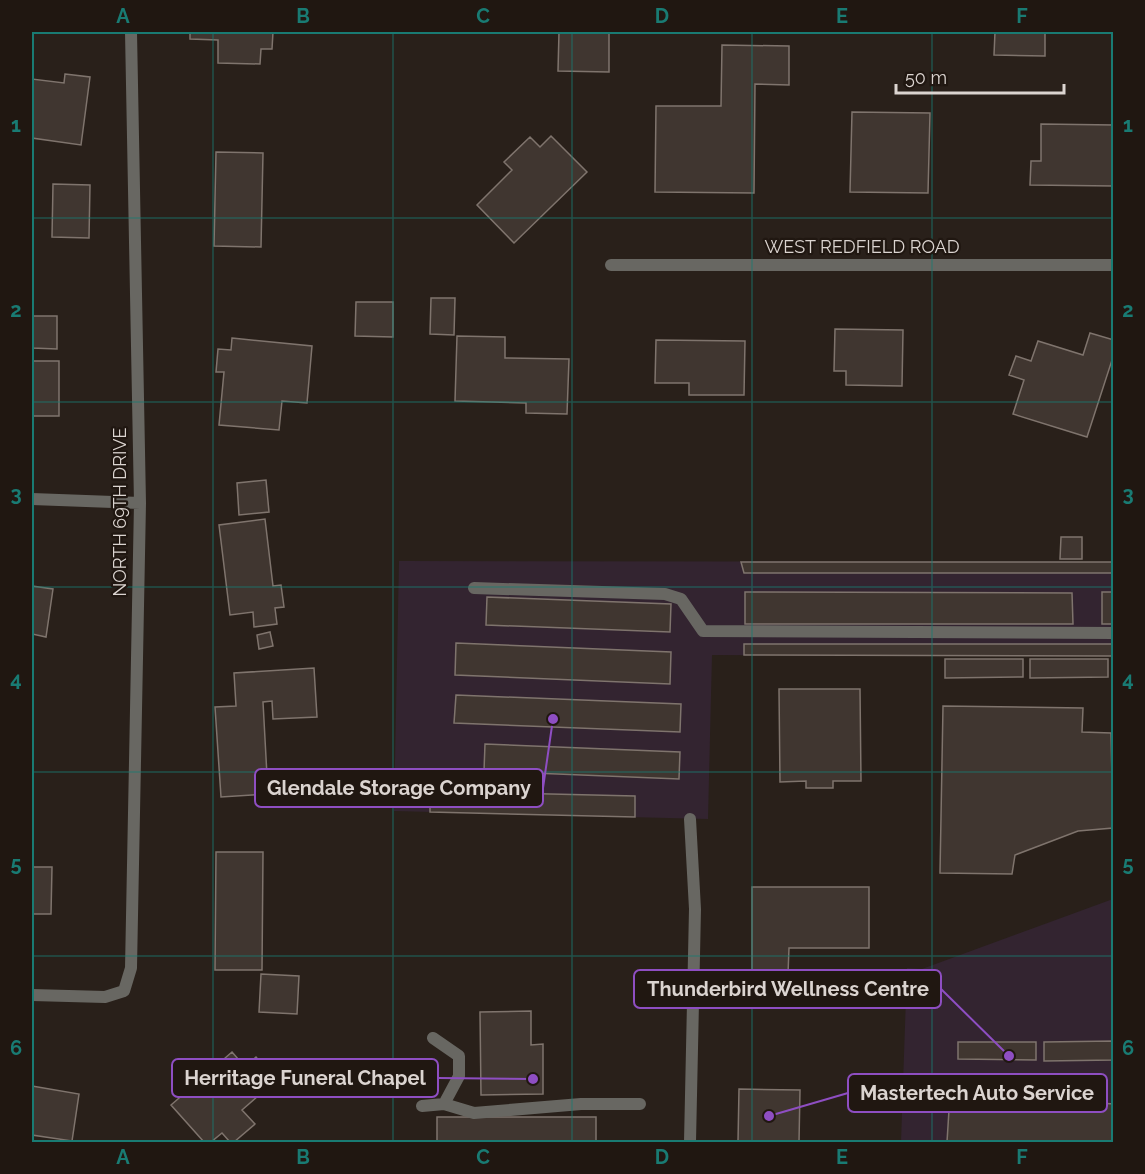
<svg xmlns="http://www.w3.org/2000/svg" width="1145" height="1174" font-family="Raleway,sans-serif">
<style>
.commercial{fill:#332430}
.building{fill:#403630;stroke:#7f746d;stroke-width:1.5}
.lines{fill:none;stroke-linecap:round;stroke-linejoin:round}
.lane{stroke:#686762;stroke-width:12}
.street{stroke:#686762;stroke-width:12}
.grid{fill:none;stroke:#197b73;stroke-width:1.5;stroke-opacity:0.55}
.labels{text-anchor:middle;stroke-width:4.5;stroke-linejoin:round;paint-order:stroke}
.street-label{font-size:18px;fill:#dbd4d0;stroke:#201711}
.leader{fill:none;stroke:#8e4ec2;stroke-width:2}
.callout-dot{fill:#8e4ec2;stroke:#201711;stroke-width:2}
.callout{fill:#201711;stroke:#8e4ec2;stroke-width:2}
.callout-label{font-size:20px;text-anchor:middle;font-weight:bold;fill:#dbd4d0}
.neatline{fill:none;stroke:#197b73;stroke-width:2}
.grid-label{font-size:20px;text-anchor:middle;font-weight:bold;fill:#197b73}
</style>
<rect width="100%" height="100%" fill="#29201a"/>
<!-- commercial -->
<path class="commercial" d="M399 561 1113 562V656L712 655 708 819 394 811Z
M1113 899V1142H901L907 968 922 969Z"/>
<!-- building -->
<path class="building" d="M190 32H273L272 49H261L260 64 218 63V40L190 39Z
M559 32 609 33V72L558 71Z
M995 32H1045V56L994 55Z
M722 45 789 46V85L755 84 754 193 655 192 656 106H721Z
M65 74 90 77 81 145 32 138V79L64 83Z
M852 112 930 113 928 193 850 192Z
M1041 124 1114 125V186L1030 185 1031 161H1041Z
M551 136 587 172 514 243 477 205 512 170 504 162 530 137 540 147Z
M216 152 263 153 261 247 214 246Z
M53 184 90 185 89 238 52 237Z
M431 298H455L454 335 430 334Z
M356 302H393V337L355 336Z
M32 316H57V349L32 348Z
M835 329 903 330 902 386 846 385V371H834Z
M1090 333 1114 340V354L1087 437 1013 414 1024 380 1009 375 1016 356 1031 361 1038 341 1083 355Z
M457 336 505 337V358L569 359 567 414 526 413V403L455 401Z
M232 338 312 346 307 403 282 401 279 430 219 425 224 372H216L218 349 231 350Z
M656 340 745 341 744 395H689V383H655Z
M32 361H59V416H32Z
M266 480 269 512 239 515 237 483Z
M265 519 273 586 281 585 284 607 275 608 277 624 254 627 253 612 230 615 219 525Z
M1061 537H1082V559H1060Z
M741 562H1114V573H744Z
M32 586 53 589 46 637 32 634Z
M745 592 1072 593 1073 624H745Z
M1102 592H1114V624H1102Z
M487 597 671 604 670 632 486 625Z
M270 632 273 646 259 649 257 635Z
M456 643 671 652 670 684 455 675Z
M744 644H1114V656L744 655Z
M945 659H1023V677L945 678Z
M1030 659H1108V677L1030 678Z
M314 668 317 717 273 719 272 701 263 702 268 794 221 797 215 707 236 706 234 673Z
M779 689H860L861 781H833V788H806V781L780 782Z
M456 695 681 704 680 732 454 723Z
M943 706 1083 708 1082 732 1111 733 1113 828 1078 831 1015 855 1012 874 940 873Z
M485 744 680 752 679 779 484 771Z
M430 791 635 796V817L430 812Z
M216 852H263L262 970H215Z
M32 867H52L51 914H32Z
M752 887H869V948H789L788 974H752Z
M261 974 299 976 297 1014 259 1012Z
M531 1011V1045L543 1044V1094L481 1095 480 1012Z
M1114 1041V1060L1044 1061V1042Z
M958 1042H1036V1060L958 1059Z
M232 1052 245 1067 256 1057 276 1080 242 1110 255 1124 234 1142H230L222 1133 211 1142H204L171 1105Z
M32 1086 79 1094 72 1141 32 1135Z
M739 1089 800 1090 799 1142H738Z
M950 1094 1114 1104V1142H947Z
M437 1117H596V1142H437Z"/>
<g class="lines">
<!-- lane -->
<path class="lane" d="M474 588 665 594 681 599 703 631 1114 633
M690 819 695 909 690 1142
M444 1104 474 1113 581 1104H640
M422 1106 444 1104 459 1076V1056L433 1038"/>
<!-- street -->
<path class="street" d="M611 265H1114
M32 499 140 503
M32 995 105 997 124 991 131 968 140 503 131 32"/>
</g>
<!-- grid -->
<path class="grid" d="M213 32V1142M393 32V1142M572 32V1142M752 32V1142M932 32V1142M32 218H1114M32 402H1114M32 587H1114M32 772H1114M32 956H1114"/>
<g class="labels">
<!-- street labels -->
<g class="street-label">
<text x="862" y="253">WEST REDFIELD ROAD</text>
<text transform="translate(120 512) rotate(-90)" y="6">NORTH 69TH DRIVE</text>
</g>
</g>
<!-- callouts -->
<path class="leader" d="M553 719L543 788M1009 1056L941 989M533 1079L438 1078M769 1116L848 1093"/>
<g class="callout-dot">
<circle cx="553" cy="719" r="6"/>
<circle cx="1009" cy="1056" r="6"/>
<circle cx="533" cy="1079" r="6"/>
<circle cx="769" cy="1116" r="6"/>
</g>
<g class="callout">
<rect x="255" y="769" width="288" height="38" rx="6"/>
<rect x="634" y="970" width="307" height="38" rx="6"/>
<rect x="172" y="1059" width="266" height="38" rx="6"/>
<rect x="848" y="1074" width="259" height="38" rx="6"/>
</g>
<g class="callout-label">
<text x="399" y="795">Glendale Storage Company</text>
<text x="788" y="996">Thunderbird Wellness Centre</text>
<text x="305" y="1085">Herritage Funeral Chapel</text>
<text x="977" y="1100">Mastertech Auto Service</text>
</g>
<!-- border -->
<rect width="1145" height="1174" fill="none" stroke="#201711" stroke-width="66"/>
<!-- scale -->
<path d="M896 84v9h168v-9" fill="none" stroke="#dbd4d0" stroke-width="3"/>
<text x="905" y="84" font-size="18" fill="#dbd4d0" stroke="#201711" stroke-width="4.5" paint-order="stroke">50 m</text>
<rect x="33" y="33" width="1079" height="1108" class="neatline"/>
<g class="grid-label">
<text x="123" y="23">A</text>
<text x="303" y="23">B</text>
<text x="483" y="23">C</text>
<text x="662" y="23">D</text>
<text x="842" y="23">E</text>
<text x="1022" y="23">F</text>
<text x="16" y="132">1</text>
<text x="1128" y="132">1</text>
<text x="16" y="317">2</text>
<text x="1128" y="317">2</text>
<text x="16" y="501">3</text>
<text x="1128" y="501">3</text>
<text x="16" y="686">4</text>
<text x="1128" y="686">4</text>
<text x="16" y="871">5</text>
<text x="1128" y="871">5</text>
<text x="16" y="1055">6</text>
<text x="1128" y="1055">6</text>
<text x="123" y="1164">A</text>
<text x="303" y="1164">B</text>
<text x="483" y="1164">C</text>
<text x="662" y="1164">D</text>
<text x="842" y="1164">E</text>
<text x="1022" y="1164">F</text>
</g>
</svg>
